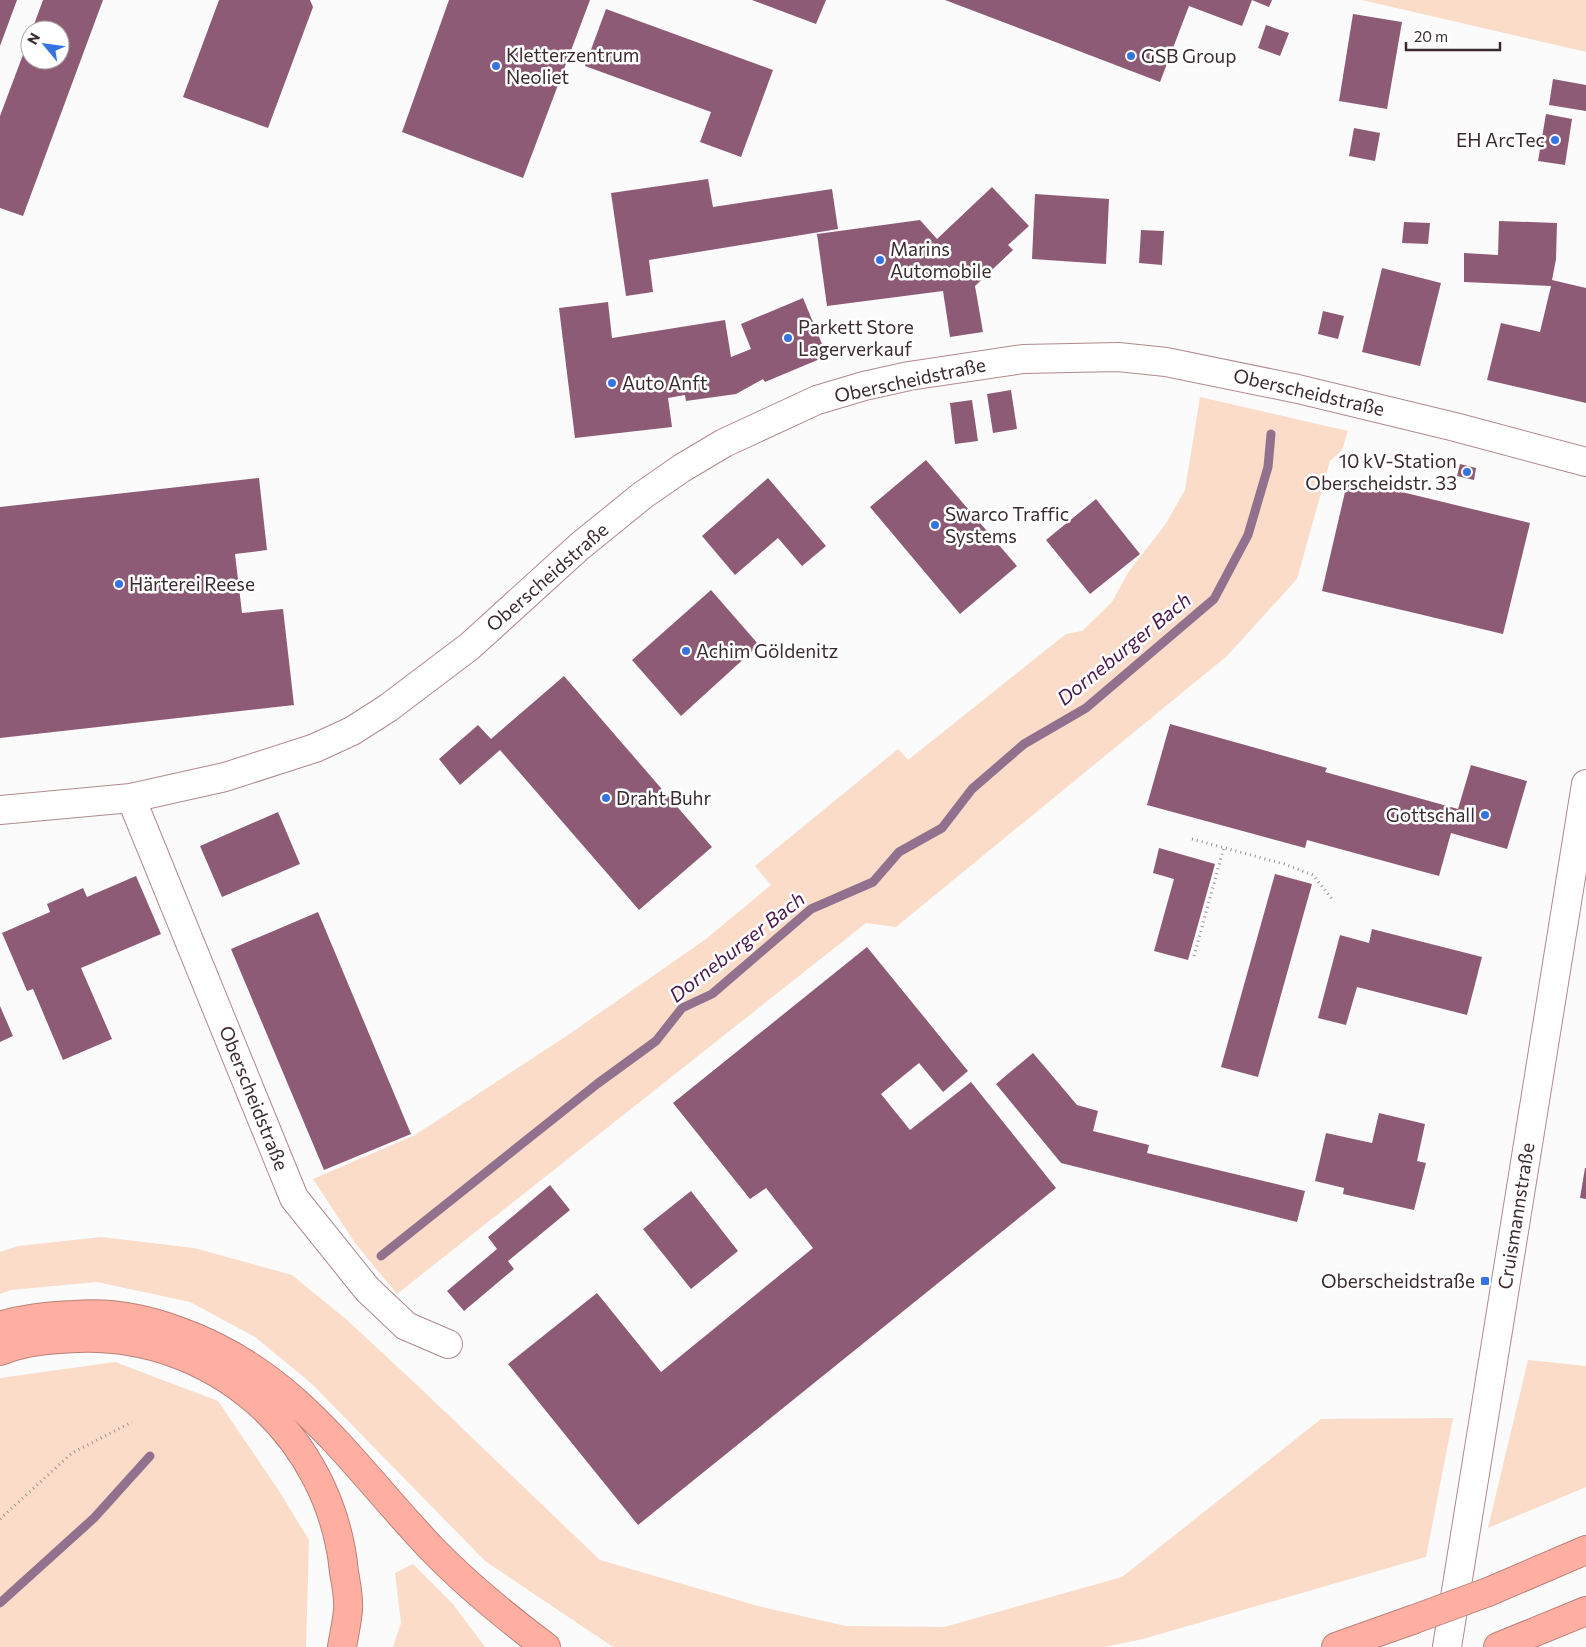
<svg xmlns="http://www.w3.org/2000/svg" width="1586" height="1647" font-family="Commissioner,sans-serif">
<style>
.green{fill:#fbdcc9}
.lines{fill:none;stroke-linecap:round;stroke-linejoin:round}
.stream{stroke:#92718f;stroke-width:9}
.building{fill:#8d5b75}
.minor-casing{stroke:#b0898e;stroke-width:30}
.highway-casing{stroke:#ba8179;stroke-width:30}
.path{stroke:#9a9293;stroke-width:3;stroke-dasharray:1 4;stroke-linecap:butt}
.minor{stroke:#fff;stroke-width:28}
.highway{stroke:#ffafa1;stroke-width:28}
.highway-bridge-casing{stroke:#ba8179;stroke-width:30;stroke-linecap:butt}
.highway-bridge{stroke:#ffafa1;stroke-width:28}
.poi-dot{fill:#3473e1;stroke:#fff;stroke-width:2}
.labels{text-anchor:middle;stroke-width:5;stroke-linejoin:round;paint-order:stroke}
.poi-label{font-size:19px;fill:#3b2b2e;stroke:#fff;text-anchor:start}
.street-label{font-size:19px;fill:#3b2b2e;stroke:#fff}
.water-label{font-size:20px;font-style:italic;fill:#4a184d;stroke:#fff}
</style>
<rect width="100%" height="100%" fill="#fbfbfb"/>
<!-- green -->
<path class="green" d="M1362 0H1586V52Z
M1200 397 1348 431 1342 450 1330 461 1297 579 1227 656 896 927 866 923 397 1294 355 1243 313 1179 415 1135 568 1035 706 939 771 885 755 866 898 749 908 760 1066 634 1082 631 1112 602 1129 571 1165 525 1185 490Z
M101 1237 194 1248 292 1275 347 1320 417 1385 600 1560 758 1606 846 1626 944 1627 1122 1577 1321 1419 1453 1418 1426 1557 1143 1639 1104 1647H613L485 1561 312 1384 255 1337 190 1302 97 1282 11 1290 0 1294V1252L18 1246Z
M1528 1360 1586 1366V1487L1488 1528Z
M115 1362 218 1401 279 1491 309 1540 306 1647H0V1378Z
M413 1564 452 1603 485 1647H393L401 1623 395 1573Z"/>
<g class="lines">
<!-- stream -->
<path class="stream" d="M381 1256 597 1084 656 1041 682 1008 712 994 811 909 873 882 899 852 942 828 972 789 1024 744 1086 708 1214 599 1248 535 1268 467 1271 434
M0 1603 94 1518 150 1456"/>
</g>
<!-- building -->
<path class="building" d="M0 0H17L0 46Z
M43 0H103L23 216 0 208V116L30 36V60H60V30H32Z
M219 0H310L313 7 268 128 183 97Z
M449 0H590L523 178 402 132Z
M752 0H826L816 24Z
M945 0H1252L1242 26 1189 6 1160 82Z
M1252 0H1272L1269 7Z
M606 9 773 70 741 157 700 142 711 112 585 66Z
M1353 14 1402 22 1387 109 1339 101Z
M1266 25 1289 33 1280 56 1258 48Z
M1553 79 1586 85V111L1549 105Z
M1546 114 1572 119 1565 165 1538 161Z
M1354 128 1380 133 1375 161 1349 156Z
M708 179 713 207 832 189 838 229 649 260 653 292 626 296 611 193Z
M992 187 1029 226 1008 245 1013 250 975 286 983 332 950 337 943 291 827 306 817 234 920 220 937 239Z
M1035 194 1109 199 1106 264 1032 259Z
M1499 221 1557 223 1556 259 1552 280 1586 288V403L1487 380 1501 323 1540 332 1551 286 1464 282V253L1498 255Z
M1404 222 1430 223 1428 244 1402 243Z
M1141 230 1164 231 1162 265 1139 263Z
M1382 268 1441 283 1420 366 1362 352Z
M803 298 827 356 765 382 763 379 736 394 686 401 685 395 668 398 672 427 575 438 559 308 608 302 612 338 725 320 731 357 751 349 741 324Z
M1323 311 1344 316 1338 339 1318 334Z
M1011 390 1017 429 993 433 987 394Z
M972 400 978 441 955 444 950 403Z
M926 460 1017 566 960 614 870 507Z
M1460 464 1476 468 1474 480 1457 476Z
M259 478 267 550 235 554 242 613 283 609 294 705 0 738V507Z
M768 478 826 546 802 566 778 538 735 575 702 536Z
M1348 479 1530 523 1503 634 1322 591Z
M1096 499 1140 554 1090 594 1046 540Z
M711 590 759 645 681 716 632 660Z
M564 676 712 847 639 910 500 750 460 785 439 759 478 725 491 739Z
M1170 724 1327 768 1325 772 1458 809 1471 765 1527 781 1507 849 1451 833 1439 876 1307 840 1305 848 1147 805Z
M278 812 300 864 222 897 200 846Z
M1159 848 1215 864 1188 960 1154 951 1174 879 1153 873Z
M1275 874 1312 884 1258 1077 1221 1067Z
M136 876 161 934 81 968 112 1039 63 1060 33 989 27 991 2 933 50 912 47 904 83 888 87 897Z
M318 912 411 1134 324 1170 231 949Z
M1372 929 1482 957 1467 1015 1357 987 1346 1025 1318 1018 1340 935 1369 943Z
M867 947 968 1071 943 1092 919 1063 881 1094 910 1130 971 1082 1056 1188 638 1525 508 1364 597 1293 661 1372 813 1248 766 1188 750 1199 673 1103Z
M0 1006 13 1036 0 1042Z
M1033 1053 1077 1105 1098 1111 1093 1131 1149 1145 1147 1153 1305 1191 1297 1222 1061 1163 996 1084Z
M1379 1113 1425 1124 1417 1161 1426 1163 1414 1210 1343 1194 1344 1188 1315 1181 1326 1133 1372 1143Z
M1585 1168H1586V1199L1580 1198Z
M550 1185 570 1210 508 1261 514 1269 464 1311 447 1291 497 1249 488 1237Z
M691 1191 738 1251 691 1289 643 1229Z"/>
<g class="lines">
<!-- minor casing -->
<g class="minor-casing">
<path id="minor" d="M131 798 294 1198 367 1289 406 1326 448 1344
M0 810 131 798 225 777 315 748 352 731 388 708 470 646 580 546 643 495 682 468 724 443 817 400 864 386 909 376 1023 359 1118 357 1166 362 1298 389 1455 427 1586 462
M1447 1647 1586 784"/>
</g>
<!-- highway casing -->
<g class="highway-casing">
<path id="highway" d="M0 1326C24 1318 50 1316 74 1315 110 1312 144 1318 178 1331 295 1372 350 1463 432 1549 467 1585 506 1617 546 1647
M0 1351C25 1341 51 1339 78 1338 215 1333 331 1436 344 1572 346 1584 349 1597 348 1610 347 1622 344 1635 342 1647
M1488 1592 1586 1550
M1336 1647 1412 1620
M1498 1647 1586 1611"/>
</g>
<!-- path -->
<path class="path" d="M1192 839 1284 864 1313 875 1332 899
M1194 956 1224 847
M0 1519 72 1453 132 1422"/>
<!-- minor -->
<use href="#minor" class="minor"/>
<!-- highway -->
<use href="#highway" class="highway"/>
<!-- highway-bridge casing -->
<g class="highway-bridge-casing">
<path id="highway-bridge" d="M1412 1620 1488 1592"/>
</g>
<!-- highway-bridge -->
<use href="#highway-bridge" class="highway-bridge"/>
</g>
<!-- markers -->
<g class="poi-dot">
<circle cx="1131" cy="56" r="5"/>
<circle cx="496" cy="66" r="5"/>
<circle cx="1555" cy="140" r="5"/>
<circle cx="880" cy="260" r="5"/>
<circle cx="788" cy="338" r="5"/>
<circle cx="612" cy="383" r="5"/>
<circle cx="1467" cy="472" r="5"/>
<circle cx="935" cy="525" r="5"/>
<circle cx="119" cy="584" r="5"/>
<circle cx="686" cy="651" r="5"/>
<circle cx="606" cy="798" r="5"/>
<circle cx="1485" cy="815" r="5"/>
<rect x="1480" y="1276" width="10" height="10" rx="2.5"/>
</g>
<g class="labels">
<!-- poi labels -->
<g class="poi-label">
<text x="506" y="62">Kletterzentrum<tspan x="506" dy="22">Neoliet</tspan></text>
<text x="1141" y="63">GSB Group</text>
<text x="1545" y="147" text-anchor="end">EH ArcTec</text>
<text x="890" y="256">Marins<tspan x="890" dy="22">Automobile</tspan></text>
<text x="798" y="334">Parkett Store<tspan x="798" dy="22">Lagerverkauf</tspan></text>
<text x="622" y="390">Auto Anft</text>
<text x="1457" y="468" text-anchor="end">10 kV-Station<tspan x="1457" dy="22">Oberscheidstr. 33</tspan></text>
<text x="945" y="521">Swarco Traffic<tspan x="945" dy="22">Systems</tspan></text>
<text x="129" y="591">Härterei Reese</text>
<text x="696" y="658">Achim Göldenitz</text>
<text x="616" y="805">Draht Buhr</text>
<text x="1475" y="822" text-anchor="end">Gottschall</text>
<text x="1475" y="1288" text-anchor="end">Oberscheidstraße</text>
</g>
<!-- street labels -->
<g class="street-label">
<text transform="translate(910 380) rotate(-12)" y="7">Oberscheidstraße</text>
<text transform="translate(1309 392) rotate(13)" y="7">Oberscheidstraße</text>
<text transform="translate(547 577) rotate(-41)" y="7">Oberscheidstraße</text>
<text transform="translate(254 1098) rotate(68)" y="7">Oberscheidstraße</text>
<text transform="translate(1516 1216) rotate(-81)" y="7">Cruismannstraße</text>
</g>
<!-- water labels -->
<g class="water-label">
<text transform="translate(1124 649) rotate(-39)" y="7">Dorneburger Bach</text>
<text transform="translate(737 947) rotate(-38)" y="7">Dorneburger Bach</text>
</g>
</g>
<!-- north arrow -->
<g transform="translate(45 45) rotate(299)"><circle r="24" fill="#ffffff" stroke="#b1aaab"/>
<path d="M0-4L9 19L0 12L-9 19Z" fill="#3473e1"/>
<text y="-8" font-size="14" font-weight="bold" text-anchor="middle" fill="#3b2b2e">N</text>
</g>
<!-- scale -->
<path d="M1406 42v8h94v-8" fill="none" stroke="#3b2b2e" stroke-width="2.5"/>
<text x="1414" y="42" font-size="15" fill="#3b2b2e" stroke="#ffffff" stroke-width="4" paint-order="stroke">20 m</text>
</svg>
